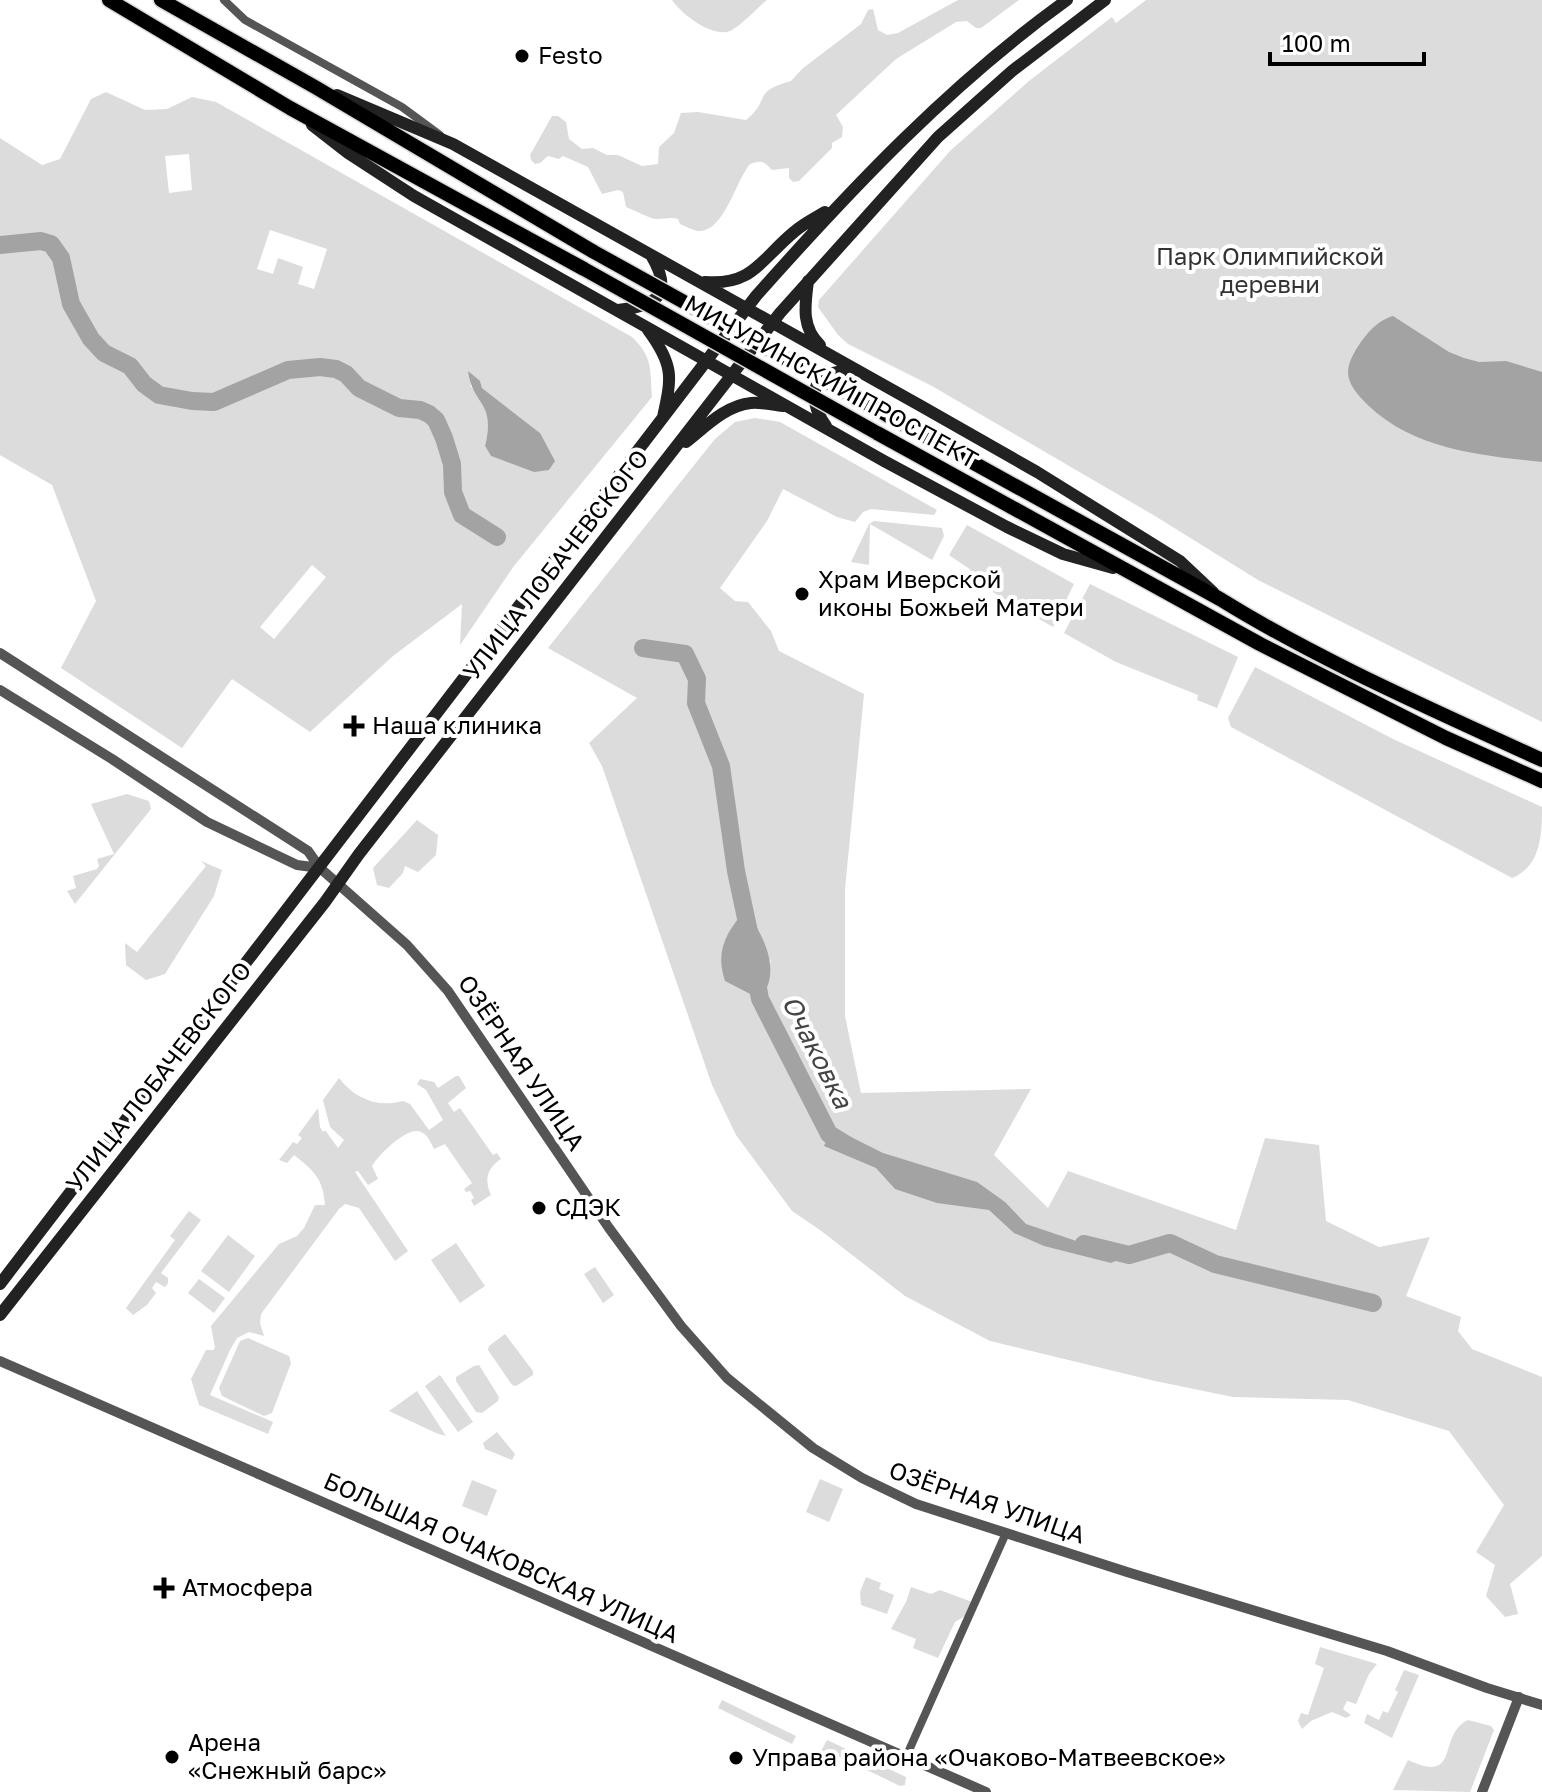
<svg xmlns="http://www.w3.org/2000/svg" width="1542" height="1792" font-family="'Golos Text',sans-serif">
<style>
.green{fill:#dcdcdc;fill-rule:evenodd}
.water{fill:#a3a3a3}
.lines{fill:none;stroke-linecap:round;stroke-linejoin:round}
.river{stroke:#a3a3a3;stroke-width:18}
.primary-casing{stroke:#dbdbdb;stroke-width:17}
.minor{stroke:#555;stroke-width:8}
.tertiary{stroke:#555;stroke-width:10}
.secondary{stroke:#222;stroke-width:12}
.primary{stroke:#000;stroke-width:14}
.primary-bridge-casing{stroke:#dbdbdb;stroke-width:17;stroke-linecap:butt}
.primary-bridge{stroke:#000;stroke-width:14}
.poi-dot{fill:#000;stroke:#fff;stroke-width:3}
.labels{text-anchor:middle;stroke-width:8;stroke-linejoin:round;paint-order:stroke}
.poi-label{font-size:24px;fill:#000;stroke:#fff;text-anchor:start}
.park-label{font-size:24px;fill:#333;stroke:#fff}
.street-label{font-size:24px;fill:#000;stroke:#fff}
.water-label{font-size:26px;font-style:italic;fill:#444;stroke:#fff}
</style>
<rect width="100%" height="100%" fill="#fff"/>
<!-- green -->
<path class="green" d="M672 0H767C756 9 744 23 732 30 715 40 681 14 672 0Z
M958 0H1019L981 28H976L967 21 956 22 896 59 836 115 843 127 842 137 832 143V148L799 181 793 182 789 178V168L772 170C763 161 763 160 750 164 736 180 724 233 698 231 692 230 685 226 680 224L678 219C669 216 660 221 651 218 642 214 635 211 626 207L623 192 618 190 602 194 588 167 563 156 559 159 548 156 540 163 535 164 531 160 530 155 552 116H558L566 122 569 139 582 149 593 148 607 155H618L642 166 658 164 659 147 674 133 681 113 698 112 746 120C772 99 751 92 791 81L802 69 861 24 868 10 873 9 878 30 887 35 898 33Z
M1146 0H1542V722L1258 580 1155 516 932 386 848 344 838 335 818 307 819 300 950 151 1029 81 1112 17 1116 23Z
M106 92 145 110 167 109 192 97 216 102 632 337C653 357 650 369 652 397L514 566 460 645 462 604 393 656 310 732 232 679 182 748 61 668 96 601 52 485 0 455V138L42 165 60 159 91 99ZM189 154 192 190 169 193 165 156ZM270 230 327 249 314 289 298 284 303 267 278 258 273 274 257 269ZM480 381 482 388 540 433 512 463 491 456 485 446C492 416 487 408 470 385ZM312 565 326 577 274 639 260 627Z
M755 418 780 422 937 510 934 515 871 509 863 512 855 522 837 517 783 489 767 521 720 588 735 601 748 602 771 631 779 651 864 694 845 889V1016L861 1093 1031 1089 994 1155 1048 1208 1068 1171 1236 1230 1265 1138 1319 1145 1326 1221 1379 1247 1430 1237 1406 1296 1461 1317 1458 1331 1472 1349 1542 1377V1556L1510 1584 1518 1614 1505 1617 1486 1596 1495 1565 1476 1552 1504 1505 1449 1431 1348 1400 1233 1397 1155 1381 990 1341 905 1296 820 1230 792 1211 736 1135 712 1085 602 766 589 743 637 698 548 648 715 439 735 422ZM771 960 760 998 726 981Z
M874 521 942 528 944 536 932 560 870 524 869 565 851 562 869 524Z
M967 525 1074 584 1053 627 965 576 971 570 949 555Z
M1090 584 1238 657 1217 708 1197 700 1198 695 1116 662 1064 633Z
M1255 667 1393 739 1542 807C1542 835 1541 866 1512 878L1231 727 1228 718Z
M127 794 149 801 151 809 75 904 67 891 76 888 73 876 97 869 99 866 97 859 114 854 91 804Z
M417 820 438 835 436 855 418 872 405 866 403 873 389 888 377 885 373 868Z
M201 861 222 870 214 896 165 974 146 980 126 965 125 943 137 952 206 866Z
M456 1076H459L466 1088 448 1103 454 1112 460 1108 493 1155 497 1153 501 1159C487 1168 484 1180 491 1195L474 1206 471 1200 474 1198 470 1191 466 1192 464 1189 472 1183 445 1144 434 1149C430 1142 428 1133 418 1131 405 1129 378 1155 372 1166L378 1179 368 1185 358 1171 355 1172 408 1251 395 1261 359 1208 345 1204 339 1209 261 1314 260 1323 264 1336 249 1332 237 1338 230 1350 210 1395 273 1422 268 1434 199 1405 191 1379 206 1350H213L215 1348 211 1326 279 1244 297 1236 304 1228 315 1205H325C323 1178 314 1171 294 1155L287 1163 279 1160 293 1142 297 1144 302 1138 298 1135 318 1108 320 1127 323 1132 325 1130 338 1148 344 1140 330 1127 323 1100 339 1078C355 1099 378 1108 403 1101L410 1104 429 1130 443 1120 426 1090 417 1084 420 1079 434 1082 438 1088Z
M189 1211 201 1220 161 1273 168 1278V1283L165 1287 156 1282 152 1288 156 1293 147 1305 133 1315 126 1308 175 1240 170 1236Z
M228 1235 255 1256 229 1292 201 1271Z
M456 1243 485 1286 460 1303 431 1260Z
M595 1267 614 1295 603 1303 584 1274Z
M199 1279 225 1298 214 1313 188 1293Z
M505 1334 533 1371V1375L516 1386 512 1385 488 1350 489 1346Z
M248 1338 289 1356 291 1363 272 1413 264 1416 222 1396 219 1388 240 1341Z
M479 1365 499 1397 498 1401 482 1413 476 1412 456 1381V1377L474 1366Z
M440 1375 473 1422 458 1432 425 1386Z
M417 1391 446 1436 436 1433 389 1411Z
M497 1432 515 1454 512 1460 485 1449 483 1443Z
M820 1479 843 1489 829 1522 806 1512Z
M472 1480 497 1490 487 1516 462 1506Z
M866 1577 881 1583 879 1589 894 1595 887 1614 861 1605 860 1592Z
M911 1587 931 1594 940 1590 975 1603 970 1613 955 1622 938 1658 913 1648 916 1639 891 1629 906 1602Z
M1320 1647 1377 1664 1369 1674 1356 1704 1347 1701 1343 1709 1351 1715 1346 1718 1332 1712 1311 1721 1302 1729 1298 1721 1301 1713 1308 1715 1324 1668 1315 1664Z
M1404 1670 1419 1675 1392 1738 1364 1723 1367 1714 1379 1720 1383 1711 1388 1713 1398 1692 1395 1690Z
M722 1700 796 1736 792 1744 718 1708Z
M1468 1720 1491 1726 1494 1730 1470 1792 1393 1790 1408 1760C1462 1785 1436 1735 1468 1720Z
M827 1740 906 1777 905 1785 900 1786 836 1755 823 1758 814 1764Z"/>
<!-- water -->
<path class="water" d="M1393 316 1449 352 1464 358 1479 362 1506 361 1542 372V462C1476 455 1407 449 1360 397 1347 382 1344 371 1354 353 1363 338 1375 321 1393 316Z
M468 371 480 381 482 388 540 433 555 461 549 470 534 472 491 456 485 446C496 400 473 407 468 371Z
M745 910C763 934 783 971 760 999L725 981C715 951 726 933 745 910Z
M839 1131 883 1153 977 1182 1005 1202 1026 1224 1106 1251 1129 1255 1111 1263 1044 1246 1014 1233 989 1210 937 1203 895 1189 876 1168 824 1146 829 1134Z"/>
<g class="lines">
<!-- river -->
<path class="river" d="M0 245 41 241 51 244 61 258 71 304 91 339 104 353 130 366 144 384 159 395 192 401 214 402 288 370 320 367 336 369 346 374 359 388 399 408 420 410 429 414 436 420 444 438 452 464 453 492 462 515 497 537
M643 648 685 654 697 679 696 703 721 766 736 871 749 932
M756 977 760 999 829 1134 850 1147
M1084 1244 1129 1255 1170 1243 1215 1264 1373 1303"/>
<!-- primary casing -->
<g class="primary-casing">
<path id="primary" d="M109 0 290 108 584 269
M161 0 315 87 594 252
M887 415 1220 599C1322 662 1434 710 1542 760
M877 433 1260 644 1446 738 1542 781"/>
</g>
<!-- minor -->
<path class="minor" d="M224 0 245 20 402 107 440 135
M906 1757 1006 1533"/>
<!-- tertiary -->
<path class="tertiary" d="M0 653 308 851 320 868 407 945 448 991 609 1228 681 1326 727 1378 813 1448 862 1478 916 1504 1127 1572 1387 1651 1487 1688 1542 1705
M0 690 112 759 207 822 297 865 320 868
M0 1361 986 1792
M1482 1792 1519 1697"/>
<!-- secondary -->
<path class="secondary" d="M337 95 453 144 921 406 1037 472 1180 561 1213 592
M312 125 348 153 414 196 884 461 1007 527 1063 554 1113 568
M808 281C805 305 801 327 820 345
M705 282C753 286 761 259 794 232 803 224 815 218 825 212
M618 310C658 306 674 294 651 255
M648 330C674 365 672 377 663 417
M826 426C803 394 815 366 856 372
M686 442C704 428 726 405 751 403 761 402 773 405 783 406
M0 1284 756 296C851 189 950 84 1067 0
M0 1315 325 902 359 854 780 313 938 137 1012 71 1105 0"/>
<!-- primary -->
<use href="#primary" class="primary"/>
<!-- primary-bridge casing -->
<g class="primary-bridge-casing">
<path id="primary-bridge" d="M594 252 887 415
M584 269 877 433"/>
</g>
<!-- primary-bridge -->
<use href="#primary-bridge" class="primary-bridge"/>
</g>
<!-- markers -->
<g class="poi-dot">
<circle cx="522" cy="56" r="8"/>
<circle cx="802" cy="594" r="8"/>
<path d="M350 714h8v8h8v8h-8v8h-8v-8h-8v-8h8z"/>
<circle cx="539" cy="1208" r="8"/>
<path d="M160 1576h8v8h8v8h-8v8h-8v-8h-8v-8h8z"/>
<circle cx="172" cy="1757" r="8"/>
<circle cx="736" cy="1758" r="8"/>
</g>
<g class="labels">
<!-- poi labels -->
<g class="poi-label">
<text x="538" y="64">Festo</text>
<text x="818" y="588">Храм Иверской<tspan x="818" dy="28">иконы Божьей Матери</tspan></text>
<text x="372" y="734">Наша клиника</text>
<text x="555" y="1216">СДЭК</text>
<text x="182" y="1596">Атмосфера</text>
<text x="188" y="1751">Арена<tspan x="188" dy="28">«Снежный барс»</tspan></text>
<text x="752" y="1766">Управа района «Очаково-Матвеевское»</text>
</g>
<!-- park labels -->
<g class="park-label">
<text x="1270" y="265">Парк Олимпийской<tspan x="1270" dy="28">деревни</tspan></text>
</g>
<!-- street labels -->
<g class="street-label">
<text transform="translate(831 382) rotate(29)" y="8">МИЧУРИНСКИЙ ПРОСПЕКТ</text>
<text transform="translate(556 565) rotate(-52)" y="8">УЛИЦА ЛОБАЧЕВСКОГО</text>
<text transform="translate(521 1063) rotate(56)" y="8">ОЗЁРНАЯ УЛИЦА</text>
<text transform="translate(159 1077) rotate(-52)" y="8">УЛИЦА ЛОБАЧЕВСКОГО</text>
<text transform="translate(987 1503) rotate(19)" y="8">ОЗЁРНАЯ УЛИЦА</text>
<text transform="translate(501 1558) rotate(24)" y="8">БОЛЬШАЯ ОЧАКОВСКАЯ УЛИЦА</text>
</g>
<!-- water labels -->
<g class="water-label">
<text transform="translate(817 1052) rotate(63)" y="9">Очаковка</text>
</g>
</g>
<!-- scale -->
<path d="M1270 52v12h154v-12" fill="none" stroke="#000000" stroke-width="4"/>
<text x="1282" y="52" font-size="24" fill="#000000" stroke="#ffffff" stroke-width="6" paint-order="stroke">100 m</text>
</svg>
